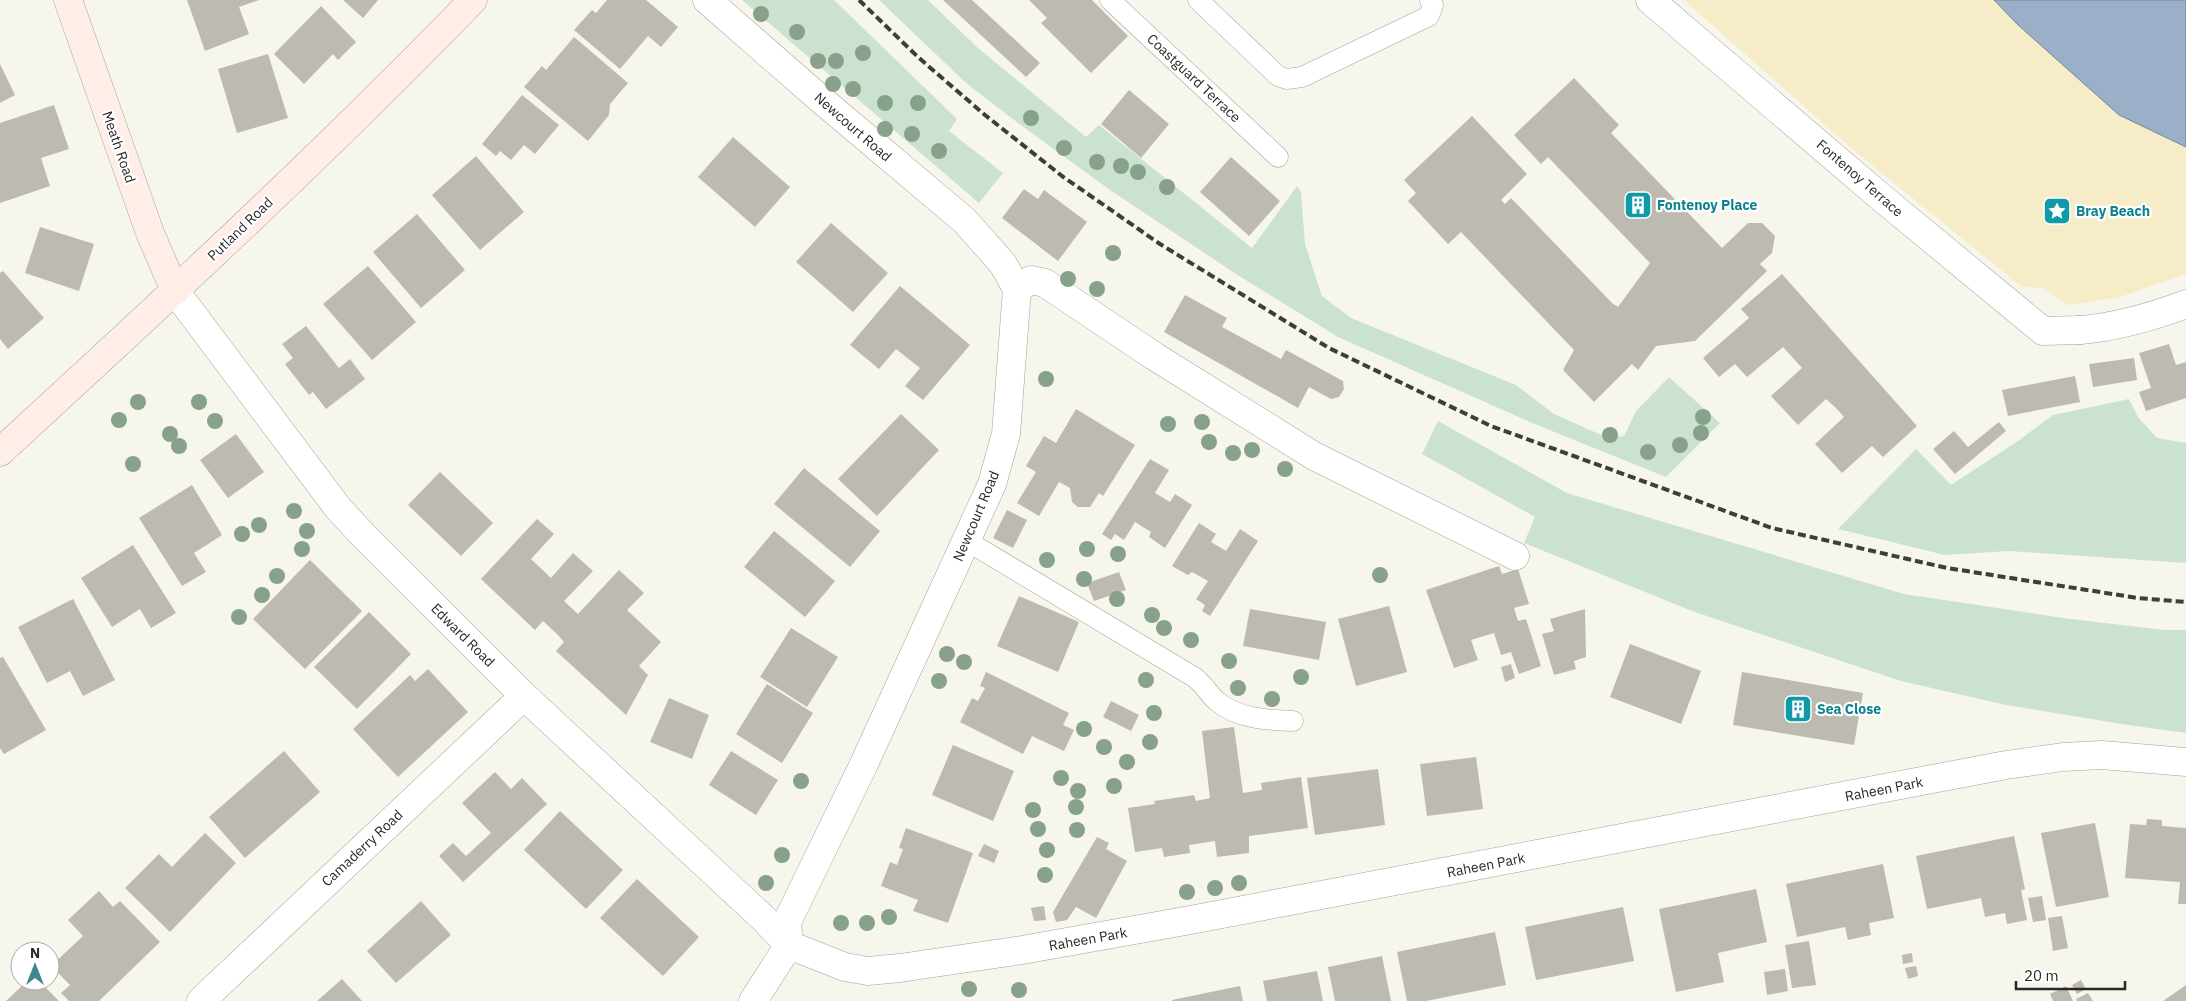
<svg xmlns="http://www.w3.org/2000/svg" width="2186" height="1001" font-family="'IBM Plex Sans',sans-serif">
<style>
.green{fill:#cce2d1}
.sand{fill:#f6ecc7}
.water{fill:#99b0c8;stroke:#778797}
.building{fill:#bcbab1}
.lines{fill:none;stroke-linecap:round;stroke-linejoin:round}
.service-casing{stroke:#a4a299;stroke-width:21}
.pedestrian-casing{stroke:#a4a299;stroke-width:29}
.minor-casing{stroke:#a4a299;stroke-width:29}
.secondary-casing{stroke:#a4a299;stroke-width:29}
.service{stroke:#fff;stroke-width:20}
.pedestrian{stroke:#fff;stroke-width:28}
.minor{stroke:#fff;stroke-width:28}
.secondary{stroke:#feeee7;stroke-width:28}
.rail{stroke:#3e3d39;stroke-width:4;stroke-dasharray:8 4;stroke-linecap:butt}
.tree{fill:#87a18b}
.labels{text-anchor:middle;stroke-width:4.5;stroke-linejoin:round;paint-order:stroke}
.street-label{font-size:14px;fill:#292825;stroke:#fff}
.culture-label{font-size:14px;font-weight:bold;fill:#0d838f;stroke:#fff;text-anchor:start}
</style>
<rect width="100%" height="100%" fill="#f7f6ec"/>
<!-- green -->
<path class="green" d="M742 0H834L957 119 949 131 1003 173 979 203Z
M879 0H928L978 48 1086 137 1099 125 1252 248 1297 186 1301 192 1305 244 1322 296 1351 318 1516 385 1554 414 1608 438 1624 436 1636 411 1669 377 1720 423 1666 477 1532 423 1338 337 1236 274 1110 190 1010 117 966 83Z
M2129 399 2138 417 2157 438 2186 443V563L2009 551 1945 555 1838 529 1916 449 1951 485 2018 441 2053 415Z
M1438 421 1567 493 1904 594 2063 618 2164 630H2186V733L2128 725 2006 705 1901 681 1692 611 1524 543 1535 517 1422 454Z"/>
<!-- sand -->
<path class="sand" d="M1684 0H1994L2017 24 2119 115 2186 147V274L2117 298 2066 305 2043 288 2022 287 1852 149Z"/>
<!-- water -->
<path class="water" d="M1994 0H2186V147L2119 115 2017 24Z"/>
<!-- building -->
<path class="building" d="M187 0H259L239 7 249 34 205 51Z
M343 0H378L363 18Z
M607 0H646L678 27 661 47 648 36 620 69 574 30 592 10 596 13Z
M943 0H972L1040 63 1026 77Z
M1029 0H1092L1128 36 1091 73 1041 23 1047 18Z
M321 6 356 42 338 60 333 54 304 84 274 54Z
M574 37 628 83 610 104 609 115 588 141 524 87 542 66 546 70Z
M268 54 288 118 237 133 218 69Z
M0 64 15 95 0 103Z
M1574 78 1619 125 1611 133 1722 248 1748 223H1762L1775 236 1772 253 1760 264 1767 271 1695 341 1656 346 1638 370 1632 364 1594 402 1563 370 1574 350 1461 232 1448 244 1408 201 1416 193 1404 180 1472 116 1527 174 1501 200 1505 204 1511 198 1612 303 1618 307 1650 263 1548 157 1541 164 1514 135Z
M1129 90 1169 124 1141 158 1101 124Z
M522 95 559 125 535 154 524 145 511 160 500 151 496 156 482 144Z
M54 105 69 149 41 158 50 186 0 203V123Z
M733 137 790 187 755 227 698 177Z
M476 156 524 212 480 250 432 195Z
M1231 157 1280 201 1249 236 1200 192Z
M1024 189 1038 199 1044 190 1087 222 1058 261 1002 218Z
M417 214 465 270 421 308 373 252Z
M831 223 888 273 853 312 796 262Z
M40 227 94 244 79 291 25 273Z
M368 266 416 322 372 360 323 304Z
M3 271 44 318 8 349 0 339V273Z
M1782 274 1917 426 1883 457 1872 446 1842 473 1815 444 1844 417 1836 408 1826 399 1798 425 1771 396 1802 368 1783 347 1747 377 1735 364 1719 377 1703 358 1749 318 1741 309Z
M900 286 970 345 923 400 905 386 920 368 896 349 879 369 850 345Z
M1185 295 1227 318 1222 327 1259 347 1281 359 1286 350 1343 381 1344 389 1339 397 1331 399 1309 387 1298 408 1164 332Z
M306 326 339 368 350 359 365 379 326 409 313 392 309 395 285 364 293 358 282 344Z
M2169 344 2176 365 2186 362V398L2146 411 2139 392 2151 388 2139 353Z
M2134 358 2137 380 2093 387 2089 364Z
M2075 376 2080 402 2008 416 2002 390Z
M1076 409 1135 445 1103 496 1099 493 1090 507H1078L1072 502 1070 488 1059 482 1039 516 1017 503 1036 472 1026 466 1044 436 1056 443Z
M901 414 939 450 877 516 838 479Z
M1999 422 2006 431 1955 474 1933 449 1954 431 1968 447Z
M236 434 264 472 228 498 200 460Z
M1150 459 1169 470 1155 493 1170 502 1175 494 1192 505 1165 548 1149 537 1151 532 1135 522 1124 540 1115 534 1111 540 1102 534Z
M804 468 880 531 850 567 774 504Z
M440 472 493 523 461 556 408 505Z
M192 485 222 535 194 553 206 572 182 586 139 518Z
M1007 510 1027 520 1013 548 993 538Z
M537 519 554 534 531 559 551 578 573 553 593 571 564 601 578 614 619 570 644 593 627 610 661 642 639 666 648 675 626 715 556 651 564 642 558 635 543 621 535 630 481 579Z
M1199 523 1216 534 1211 542 1226 551 1240 529 1258 541 1210 616 1202 611 1205 605 1196 599 1208 581 1192 572 1188 575 1172 566Z
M774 531 835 581 805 617 744 567Z
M133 545 176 613 151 628 140 609 112 627 81 578Z
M310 560 362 611 305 669 253 619Z
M1499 566 1502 574 1518 569 1529 604 1514 608 1518 621 1526 619 1541 666 1519 674 1511 652 1501 655 1494 633 1471 640 1478 660 1454 668 1426 590Z
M1119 572 1126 590 1094 601 1087 583Z
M1019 596 1079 622 1058 672 997 646Z
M73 599 115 680 83 696 70 671 47 683 18 627Z
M1389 606 1407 672 1356 686 1338 619Z
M1250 609 1326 622 1319 660 1243 646Z
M1585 609 1586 657 1574 661 1576 669 1554 675 1542 634 1554 631 1550 619Z
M369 612 411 654 357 709 314 667Z
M791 628 838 657 807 707 760 677Z
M1630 644 1701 671 1681 724 1610 697Z
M3 657 46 730 4 754 0 748V658Z
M1511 664 1515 678 1505 682 1501 667Z
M428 669 468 712 398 777 353 729 410 675 415 681Z
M986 672 1069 713 1063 725 1074 730 1064 751 1032 736 1023 754 960 722 972 698 978 701 985 688 980 686Z
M1742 672 1863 693 1854 745 1733 725Z
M767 684 813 713 782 763 736 734Z
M669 698 709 715 692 759 650 742Z
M1111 701 1139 715 1131 731 1103 717Z
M1234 727 1243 793 1262 790 1261 783 1301 777 1308 828 1249 836V853L1217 857 1215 841 1189 845 1190 853 1164 857 1162 848 1135 852 1128 808 1155 804 1154 801 1194 795 1196 801 1210 798 1202 731Z
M953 745 1014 771 993 821 932 795Z
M284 751 320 792 245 858 209 817Z
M731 751 778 780 756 815 709 785Z
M1476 757 1483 809 1427 816 1420 764Z
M1378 769 1385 825 1315 835 1307 778Z
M495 772 511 789 522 778 547 804 463 882 439 856 453 843 466 856 491 833 462 803Z
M560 811 623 870 586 909 524 850Z
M2147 819 2162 820V826L2186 828V904H2178L2180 882 2125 878 2130 824 2146 825Z
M2095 823 2109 897 2056 907 2041 833Z
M906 828 973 853 948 923 913 911 918 900 881 886 890 862 897 865 903 849 899 848Z
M205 833 236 863 170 932 125 888 159 854 172 867Z
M2014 836 2025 889 2021 890 2027 920 2007 924 2005 913 1985 917 1981 898 1927 909 1916 856Z
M1097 837 1109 843 1106 849 1127 861 1096 918 1076 907 1067 920 1056 922 1053 912Z
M984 844 999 851 994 863 978 856Z
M1883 864 1894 918 1869 923 1871 935 1848 940 1845 927 1797 937 1786 884Z
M637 879 699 937 663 976 600 918Z
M1756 889 1767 942 1718 953 1724 982 1676 992 1659 909Z
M99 891 113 907 120 901 160 942 99 1001H69L61 993 70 985 51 966 83 936 68 920Z
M2042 896 2046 920 2033 922 2028 898Z
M421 901 451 935 396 983 367 951Z
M1044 906 1046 920 1034 921 1031 908Z
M1623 907 1634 961 1536 980 1525 927Z
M2062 916 2068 948 2053 951 2048 918Z
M1495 932 1506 985 1426 1001H1407L1397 952Z
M1809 941 1816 985 1792 988 1785 945Z
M1912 953 1913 962 1903 964 1902 955Z
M1382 956 1391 1001H1335L1328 967Z
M1916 966 1918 976 1908 979 1905 968Z
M1785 969 1788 991 1767 995 1764 972Z
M1317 971 1323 1001H1267L1263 981Z
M342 979 362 1001H317Z
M2081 980 2086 989 2077 994 2072 985Z
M27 981H39L59 1001H6Z
M2186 985V1001H2163Z
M1240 986 1243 1001H1172V1000Z
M2066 986 2073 1001H2053L2050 994Z
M2088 993 2093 1001H2077L2076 999Z"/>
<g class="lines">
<!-- service casing -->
<g class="service-casing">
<path id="service" d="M1110 0 1278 157
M1198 0 1278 76 1287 79 1302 77 1429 16 1433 5 1430 0
M967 541 1194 677C1205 685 1209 695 1218 702 1239 719 1268 720 1293 721"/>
</g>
<!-- pedestrian casing -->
<g class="pedestrian-casing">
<path id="pedestrian" d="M2080 330C2117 327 2151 317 2186 304"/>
</g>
<!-- minor casing -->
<g class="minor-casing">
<path id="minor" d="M707 0 818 97 965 221 1003 264 1017 289 1006 434 992 484 863 766 787 922 789 945 753 1001
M1650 0 1883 199 2043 331 2080 330
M1017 289 1031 280 1045 283 1154 356 1314 456 1515 556
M175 291 338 508 363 535 524 696 763 918 789 945 845 967 868 971 900 968 1022 950 1185 921 2006 765 2063 757 2102 755 2186 762
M201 1001 524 696"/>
</g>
<!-- secondary casing -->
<g class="secondary-casing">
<path id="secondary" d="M68 0 150 233 175 291
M0 452C161 304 321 157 473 0"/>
</g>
<!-- service -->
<use href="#service" class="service"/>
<!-- pedestrian -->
<use href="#pedestrian" class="pedestrian"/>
<!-- minor -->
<use href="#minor" class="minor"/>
<!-- secondary -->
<use href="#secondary" class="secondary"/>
<!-- rail -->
<path class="rail" d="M859 0 919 58 985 115 1062 176 1160 244 1329 348 1491 426 1772 528 1947 568 2138 598 2186 602"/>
</g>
<!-- trees -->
<g class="tree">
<circle cx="761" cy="14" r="8"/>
<circle cx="797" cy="32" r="8"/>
<circle cx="863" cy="53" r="8"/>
<circle cx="818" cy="61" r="8"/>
<circle cx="836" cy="61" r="8"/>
<circle cx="833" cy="84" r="8"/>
<circle cx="853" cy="89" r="8"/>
<circle cx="885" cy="103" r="8"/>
<circle cx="918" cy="103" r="8"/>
<circle cx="1031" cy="118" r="8"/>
<circle cx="885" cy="129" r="8"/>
<circle cx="912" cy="134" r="8"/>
<circle cx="1064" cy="148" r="8"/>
<circle cx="939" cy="151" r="8"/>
<circle cx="1097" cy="162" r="8"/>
<circle cx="1121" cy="166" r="8"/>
<circle cx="1138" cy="172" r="8"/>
<circle cx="1167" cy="187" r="8"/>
<circle cx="1113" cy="253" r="8"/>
<circle cx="1068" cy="279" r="8"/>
<circle cx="1097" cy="289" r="8"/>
<circle cx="1046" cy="379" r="8"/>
<circle cx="138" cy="402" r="8"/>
<circle cx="199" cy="402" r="8"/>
<circle cx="1703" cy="417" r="8"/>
<circle cx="119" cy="420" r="8"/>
<circle cx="215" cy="421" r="8"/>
<circle cx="1202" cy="422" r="8"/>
<circle cx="1168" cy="424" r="8"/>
<circle cx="1701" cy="433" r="8"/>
<circle cx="170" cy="434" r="8"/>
<circle cx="1610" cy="435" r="8"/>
<circle cx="1209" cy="442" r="8"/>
<circle cx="1680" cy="445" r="8"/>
<circle cx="179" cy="446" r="8"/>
<circle cx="1252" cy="450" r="8"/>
<circle cx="1648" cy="452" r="8"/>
<circle cx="1233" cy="453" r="8"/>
<circle cx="133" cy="464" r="8"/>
<circle cx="1285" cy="469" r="8"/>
<circle cx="294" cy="511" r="8"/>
<circle cx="259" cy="525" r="8"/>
<circle cx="307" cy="531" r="8"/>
<circle cx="242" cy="534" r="8"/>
<circle cx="302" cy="549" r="8"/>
<circle cx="1087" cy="549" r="8"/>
<circle cx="1118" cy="554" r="8"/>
<circle cx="1047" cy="560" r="8"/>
<circle cx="1380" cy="575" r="8"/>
<circle cx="277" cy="576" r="8"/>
<circle cx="1084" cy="579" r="8"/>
<circle cx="262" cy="595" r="8"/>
<circle cx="1117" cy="599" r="8"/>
<circle cx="1152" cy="615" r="8"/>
<circle cx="239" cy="617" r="8"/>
<circle cx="1164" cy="628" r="8"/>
<circle cx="1191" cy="640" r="8"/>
<circle cx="947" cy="654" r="8"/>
<circle cx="1229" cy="661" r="8"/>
<circle cx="964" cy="662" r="8"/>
<circle cx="1301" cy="677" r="8"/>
<circle cx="1146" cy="680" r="8"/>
<circle cx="939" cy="681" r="8"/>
<circle cx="1238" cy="688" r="8"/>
<circle cx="1272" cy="699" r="8"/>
<circle cx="1154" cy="713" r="8"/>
<circle cx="1084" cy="729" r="8"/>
<circle cx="1150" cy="742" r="8"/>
<circle cx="1104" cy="747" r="8"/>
<circle cx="1127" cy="762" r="8"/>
<circle cx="1061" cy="778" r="8"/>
<circle cx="801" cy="781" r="8"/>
<circle cx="1114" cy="786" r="8"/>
<circle cx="1078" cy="791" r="8"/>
<circle cx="1076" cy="807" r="8"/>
<circle cx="1033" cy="810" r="8"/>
<circle cx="1038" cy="829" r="8"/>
<circle cx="1077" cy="830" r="8"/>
<circle cx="1047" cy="850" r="8"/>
<circle cx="782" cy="855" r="8"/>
<circle cx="1045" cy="875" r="8"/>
<circle cx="766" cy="883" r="8"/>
<circle cx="1239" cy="883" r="8"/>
<circle cx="1215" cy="888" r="8"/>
<circle cx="1187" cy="892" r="8"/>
<circle cx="889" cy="917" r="8"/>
<circle cx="841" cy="923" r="8"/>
<circle cx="867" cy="923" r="8"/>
<circle cx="969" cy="989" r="8"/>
<circle cx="1019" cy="990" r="8"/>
</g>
<!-- icons -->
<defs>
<g id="building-square" transform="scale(1.4375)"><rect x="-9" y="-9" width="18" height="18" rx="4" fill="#0f9aa8" stroke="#fff"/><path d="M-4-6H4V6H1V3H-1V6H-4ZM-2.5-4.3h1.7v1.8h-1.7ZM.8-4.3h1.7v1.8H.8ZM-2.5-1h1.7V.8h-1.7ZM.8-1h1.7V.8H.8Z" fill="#fff"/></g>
<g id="sight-square" transform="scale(1.4375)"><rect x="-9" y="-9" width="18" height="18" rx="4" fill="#0f9aa8" stroke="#fff"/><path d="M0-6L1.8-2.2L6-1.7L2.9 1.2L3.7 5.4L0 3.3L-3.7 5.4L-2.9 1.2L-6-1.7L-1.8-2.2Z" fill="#fff"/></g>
</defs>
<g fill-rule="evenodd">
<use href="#building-square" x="1638" y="205"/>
<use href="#sight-square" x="2057" y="211"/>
<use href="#building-square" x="1798" y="709"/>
</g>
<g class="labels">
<!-- street labels -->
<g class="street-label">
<text transform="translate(1194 78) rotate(43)" y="5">Coastguard Terrace</text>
<text transform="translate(853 127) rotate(41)" y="5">Newcourt Road</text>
<text transform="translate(119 147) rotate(71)" y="5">Meath Road</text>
<text transform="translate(1860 178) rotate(41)" y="5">Fontenoy Terrace</text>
<text transform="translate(240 229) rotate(-44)" y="5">Putland Road</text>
<text transform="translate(976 516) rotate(-67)" y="5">Newcourt Road</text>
<text transform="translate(463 635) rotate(45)" y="5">Edward Road</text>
<text transform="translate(1884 789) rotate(-11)" y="5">Raheen Park</text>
<text transform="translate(362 848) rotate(-43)" y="5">Camaderry Road</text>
<text transform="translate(1486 865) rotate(-11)" y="5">Raheen Park</text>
<text transform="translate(1088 939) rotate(-10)" y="5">Raheen Park</text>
</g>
<!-- culture labels -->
<g class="culture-label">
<text x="1657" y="210">Fontenoy Place</text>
<text x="2076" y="216">Bray Beach</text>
<text x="1817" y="714">Sea Close</text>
</g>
</g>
<!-- north arrow -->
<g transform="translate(35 966)"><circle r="24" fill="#ffffff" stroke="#a9a9a8"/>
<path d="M0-4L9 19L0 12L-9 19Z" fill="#40888b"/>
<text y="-8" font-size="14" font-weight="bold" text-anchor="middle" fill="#292825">N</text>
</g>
<!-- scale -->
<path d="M2016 981v8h109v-8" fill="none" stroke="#292825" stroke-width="2.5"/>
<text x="2024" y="981" font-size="15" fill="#292825" stroke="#ffffff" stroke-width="4" paint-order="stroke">20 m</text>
</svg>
